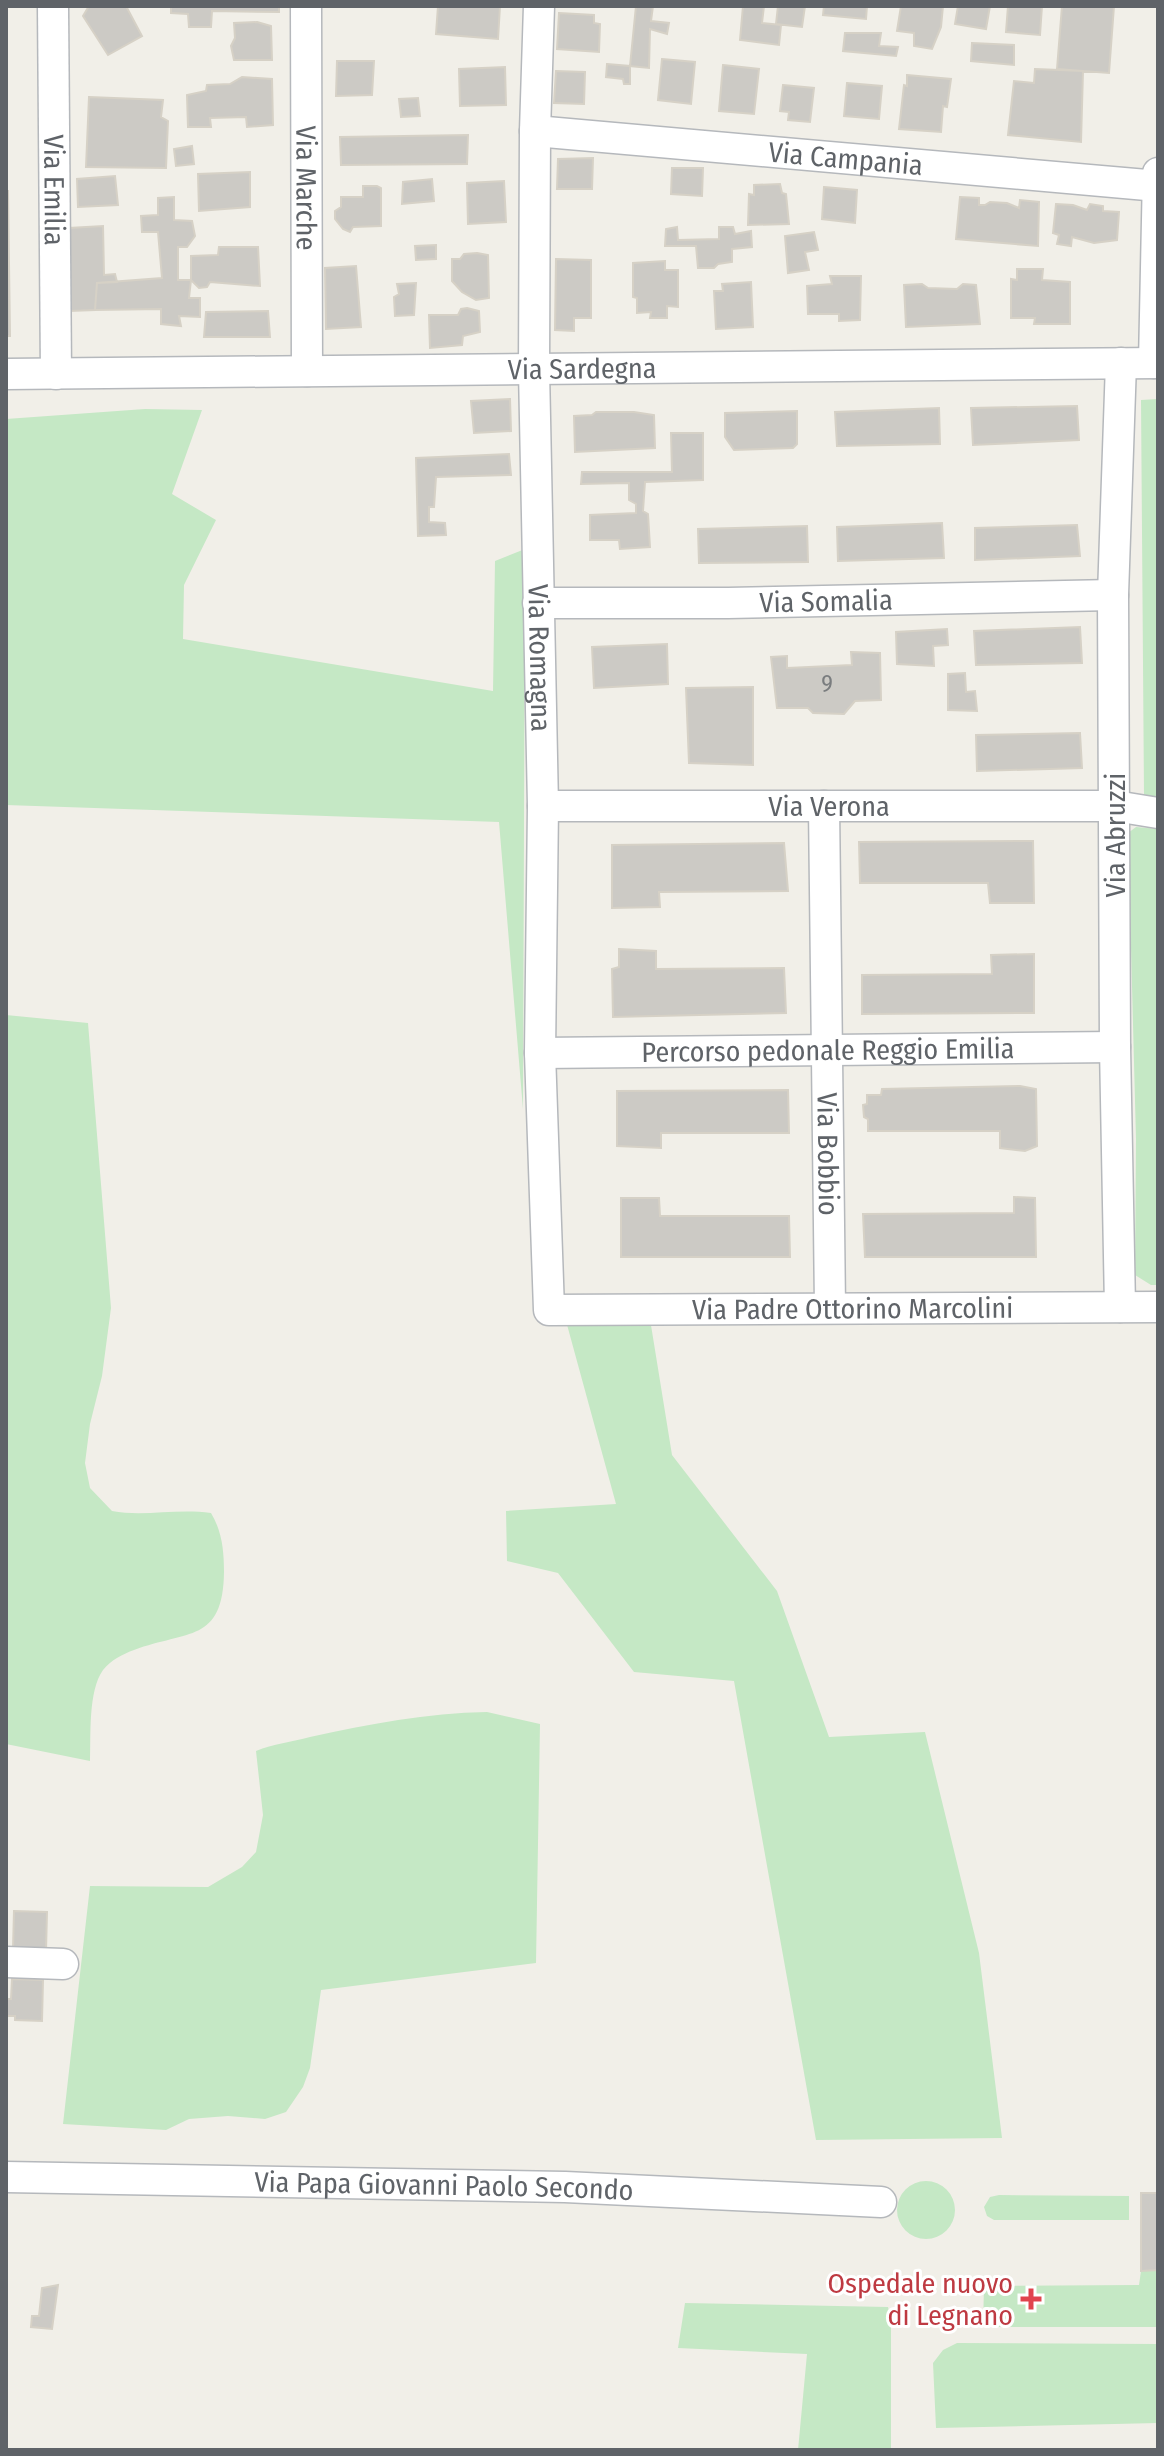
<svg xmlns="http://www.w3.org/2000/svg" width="1164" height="2456" font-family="'Fira Sans Condensed',sans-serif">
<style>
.green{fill:#c5e8c5}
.building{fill:#cccac5;stroke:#d6d1c6;stroke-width:2}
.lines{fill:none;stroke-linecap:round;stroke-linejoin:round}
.minor-casing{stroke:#b5b8bc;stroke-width:33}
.minor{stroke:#fff;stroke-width:30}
.health-dot{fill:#e0444e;stroke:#fff;stroke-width:3}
.labels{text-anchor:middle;stroke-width:6;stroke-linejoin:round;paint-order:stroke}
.number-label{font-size:24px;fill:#7a7d7f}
.street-label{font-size:28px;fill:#5f6368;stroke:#fff}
.health-label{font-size:28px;fill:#be3a42;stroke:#fff;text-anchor:end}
</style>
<rect width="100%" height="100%" fill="#f1efe8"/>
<!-- green -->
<path class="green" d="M1158 399V797L1144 795 1141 400Z
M145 409 202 410 172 494 216 520 184 585 183 639 493 691 495 561 525 549 523 1109 499 822 6 805V419Z
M1136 827 1158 829V1285H1151L1135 1275 1136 1139 1128 833Z
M6 1015 88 1023 111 1308 102 1376 90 1424 85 1463 90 1488 112 1511C144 1517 177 1508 211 1513 222 1531 224 1551 224 1572 223 1643 188 1630 134 1650 123 1654 111 1660 103 1670 88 1691 91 1735 90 1761L6 1744Z
M650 1319 672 1455 777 1591 829 1737 925 1732 979 1953 1002 2138 816 2140 734 1681 634 1672 558 1573 507 1561 506 1511 616 1504 566 1321Z
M487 1712 540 1724 536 1963 321 1990 310 2068 303 2087 286 2112 265 2119 228 2116 189 2119 166 2130 63 2124 90 1886 208 1887 242 1867 256 1852 263 1815 256 1751C273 1744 292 1742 310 1737 369 1724 427 1713 487 1712Z
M897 2210a29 29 0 1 1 58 0a29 29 0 1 1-58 0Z
M999 2195 1129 2196V2220H994L987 2216 984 2207 990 2197Z
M1158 2270V2327H983L984 2286 1139 2285 1141 2271Z
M685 2303 888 2307 891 2321V2450H798L807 2354 678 2348Z
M957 2343 1158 2344V2423L936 2428 933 2363 943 2350Z"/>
<!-- building -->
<path class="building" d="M89 6H126L142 36 108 55 83 16Z
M171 6H279V12L212 11 211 27H189L188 14 171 13Z
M438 6H500L498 39 436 34Z
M636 6H653L651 21 669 23 667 34 650 29 649 68 630 66Z
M743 6H764L762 23 781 25 779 45 740 40Z
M778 6H805L802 27 776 24Z
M824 6H867L866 19 823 15Z
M901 6H943L941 27 932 49 914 46V33L897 31Z
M958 6H990L986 29 955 24Z
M1008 6H1042L1040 35 1006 32Z
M1062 6H1114L1109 73 1057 69Z
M559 13 594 15V23L600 24 599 52 557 49Z
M257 22 271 26 272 60H234L231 46 235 38 234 23Z
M845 33H881L879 46 898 47 896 56 843 51Z
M972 43 1014 45V65L971 61Z
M662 59 695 62 691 104 658 100Z
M337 61H374L372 95 336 96Z
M607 64 630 66V84H624L623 79 606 77Z
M723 65 759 69 754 114 719 111Z
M505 67 506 105 460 106 459 69Z
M1035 69 1083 71 1081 142 1008 135 1014 81 1034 83Z
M556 71 585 72 584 104 554 103Z
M907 75 951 79 947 107 943 106 941 132 899 129 904 85 907 86Z
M242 77 272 79 273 125 247 127 246 117 210 118 211 127H188L187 95 206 91 207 85 230 84Z
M847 83 882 86 879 119 844 116Z
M783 85 814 88 810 122 788 120 789 112 780 111Z
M89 97 163 100 161 117 168 121 166 168 86 167Z
M418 98 420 116 401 117 399 99Z
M468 135 467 164 341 165 340 137Z
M192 146 194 164 176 166 174 149Z
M593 158 592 189H557L558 159Z
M672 168H703L702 196 671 194Z
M250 172V207L199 211 198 174Z
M115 176 118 205 78 207 77 179Z
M432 179 434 201 402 204 403 182Z
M504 181 506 222 468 224 467 183Z
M780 184 782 193 786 194 789 224 748 225 749 194 754 195V185Z
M363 186H377L381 188V226L353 227 350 232 343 229 335 219V211L341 207V197H363Z
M824 187 857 190 855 223 822 219Z
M6 191H8L10 336H6Z
M174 197V220L192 221 195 236 187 247H178V280H191L189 298H200V317L179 316 181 326 161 324V309L95 310 97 283 162 278 158 232H142L141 216 158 215V198Z
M960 197 979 198V205H985L990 202 1007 203 1019 208 1020 200 1039 202 1038 246 956 239Z
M1056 204 1073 205 1087 210 1090 204 1103 206V211L1119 212 1117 240 1094 243 1072 237 1071 246 1057 244 1059 235 1053 233Z
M103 226 104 275 115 274 117 282 97 283 95 310 70 311 69 228Z
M677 227 678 240 719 239V227H733L735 234 751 231 752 247 732 249V262L718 264 714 268H698L696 246H665L666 229Z
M814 232 818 250 805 252 809 270 788 273 785 236Z
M436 245V259L416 260 415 246Z
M219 247H258L260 286 210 282 207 287 199 288 191 280V256L218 255Z
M477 253 488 255 489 298 476 300 462 292 452 281V259H460L464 254Z
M556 259 591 260V318H574V331L555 330Z
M665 261V270H678V307L667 306V318H650L651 312 637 313V298L633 297V263Z
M356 266 361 327 326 329 325 268Z
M1017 269H1043L1042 280 1070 282V324H1034L1035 318H1011V279L1017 280Z
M830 276H861L860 320 839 321V314H808L807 286 832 284Z
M751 282 753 327 716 329 714 291H723L722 284Z
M416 283 414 315 395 316 394 297 399 294 397 284Z
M922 284 928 288 957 289 963 284 976 285 980 324 906 327 904 285Z
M467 308 479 311 480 332 463 336 462 345 430 348 429 315H458L461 309Z
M268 311 270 337H204L206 312Z
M510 399 511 431 474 433 471 401Z
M1077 406 1079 440 973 445 971 408Z
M939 408 940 444 837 446 835 412Z
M797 411V444L793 448 734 450 725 437V413Z
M596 412H634L654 415 655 448 575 452 574 416 592 415Z
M671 433H703V480L645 482 643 511 648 514 650 547 620 549 619 540H590V515L636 513V504L629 500V483L581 484 582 472H672Z
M509 454 511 475 436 477 434 507H429V522L445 523 446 535 418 536 416 458Z
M942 523 944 558 838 561 837 527Z
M1077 525 1080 556 975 560V528Z
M807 526 808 562 699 563 698 529Z
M1080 627 1082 663 976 665 974 631Z
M947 629 948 645 933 646 934 666 897 664 896 632Z
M667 644 668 684 594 688 592 647Z
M851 652 880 653 881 700 855 701 844 714 813 713 808 708H777L771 657 787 656V668L852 665Z
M965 673 966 692 975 691 977 711 948 710V674Z
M753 687V765L689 763 686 688Z
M1080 733 1082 768 977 771 976 735Z
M1033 841 1034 903H990L988 883H860L859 842Z
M784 843 788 891 659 892 660 907 612 908V845Z
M619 949 656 951V969L784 968 786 1013 613 1017 612 969 619 967Z
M1034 954V1013L862 1014V975L992 974 991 955Z
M1020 1086 1036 1089 1037 1146 1025 1151 1000 1148V1131H868V1119L864 1117 863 1105 867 1104V1095H881L882 1089Z
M788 1090 789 1133H661V1148L617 1146V1091Z
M1014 1197 1035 1198 1036 1257H865L863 1214 1014 1213Z
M621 1198H659L660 1216H789L790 1257H621Z
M14 1911 47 1912 46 1951 13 1949Z
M12 1979 43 1980 42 2021 15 2020V2016H6V1999H11Z
M1141 2193H1158V2270L1141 2271Z
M58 2285 52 2329 31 2327 32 2316H39L42 2288Z"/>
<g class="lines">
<!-- minor casing -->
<g class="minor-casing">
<g id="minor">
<path id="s1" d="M53 6 56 374"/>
<path id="s2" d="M306 6 307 371"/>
<path id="s3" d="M539 6 535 131 534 370 543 806 540 1053 549 1310 1158 1307"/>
<path id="s4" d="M535 131 1158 186"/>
<path d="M1154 363 1158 173"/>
<path id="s5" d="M6 374 1158 363"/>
<path id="s6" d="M538 603H728L1113 595"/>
<path id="s7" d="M543 806H1115L1158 813"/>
<path id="s8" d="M824 806 830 1308"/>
<path id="s9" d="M540 1053 1115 1047"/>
<path d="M1120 1307 1115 1047 1113 595 1121 363"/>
<path d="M6 1962 63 1964"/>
<path id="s10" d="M6 2177 565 2187 881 2202"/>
</g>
</g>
<!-- minor -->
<use href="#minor" class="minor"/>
</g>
<!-- markers -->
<path class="health-dot" d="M1027 2287h8v8h8v8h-8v8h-8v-8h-8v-8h8z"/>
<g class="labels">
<!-- number labels -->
<g class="number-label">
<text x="827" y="692">9</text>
</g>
<!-- street labels -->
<g class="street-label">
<text dy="10" stroke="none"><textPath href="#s4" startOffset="312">Via Campania</textPath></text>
<text dy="10" stroke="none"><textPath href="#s2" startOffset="182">Via Marche</textPath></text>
<text dy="10" stroke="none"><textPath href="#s1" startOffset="184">Via Emilia</textPath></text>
<text dy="10" stroke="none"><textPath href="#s5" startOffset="576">Via Sardegna</textPath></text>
<text dy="10" stroke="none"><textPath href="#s6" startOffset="288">Via Somalia</textPath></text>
<text dy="10" stroke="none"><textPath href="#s3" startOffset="652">Via Romagna</textPath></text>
<text dy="10" stroke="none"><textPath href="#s7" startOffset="286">Via Verona</textPath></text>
<text transform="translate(1115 835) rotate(-90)" y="10">Via Abruzzi</text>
<text dy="10" stroke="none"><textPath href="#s9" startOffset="288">Percorso pedonale Reggio Emilia</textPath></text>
<text dy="10" stroke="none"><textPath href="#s8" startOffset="348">Via Bobbio</textPath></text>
<text dy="10" stroke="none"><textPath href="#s3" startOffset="1608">Via Padre Ottorino Marcolini</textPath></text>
<text dy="10" stroke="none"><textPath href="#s10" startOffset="438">Via Papa Giovanni Paolo Secondo</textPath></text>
</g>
<!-- health labels -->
<g class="health-label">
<text x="1013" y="2293">Ospedale nuovo<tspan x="1013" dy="32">di Legnano</tspan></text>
</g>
</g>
<!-- border -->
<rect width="1164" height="2456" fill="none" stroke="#5f6368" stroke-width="16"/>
</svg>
